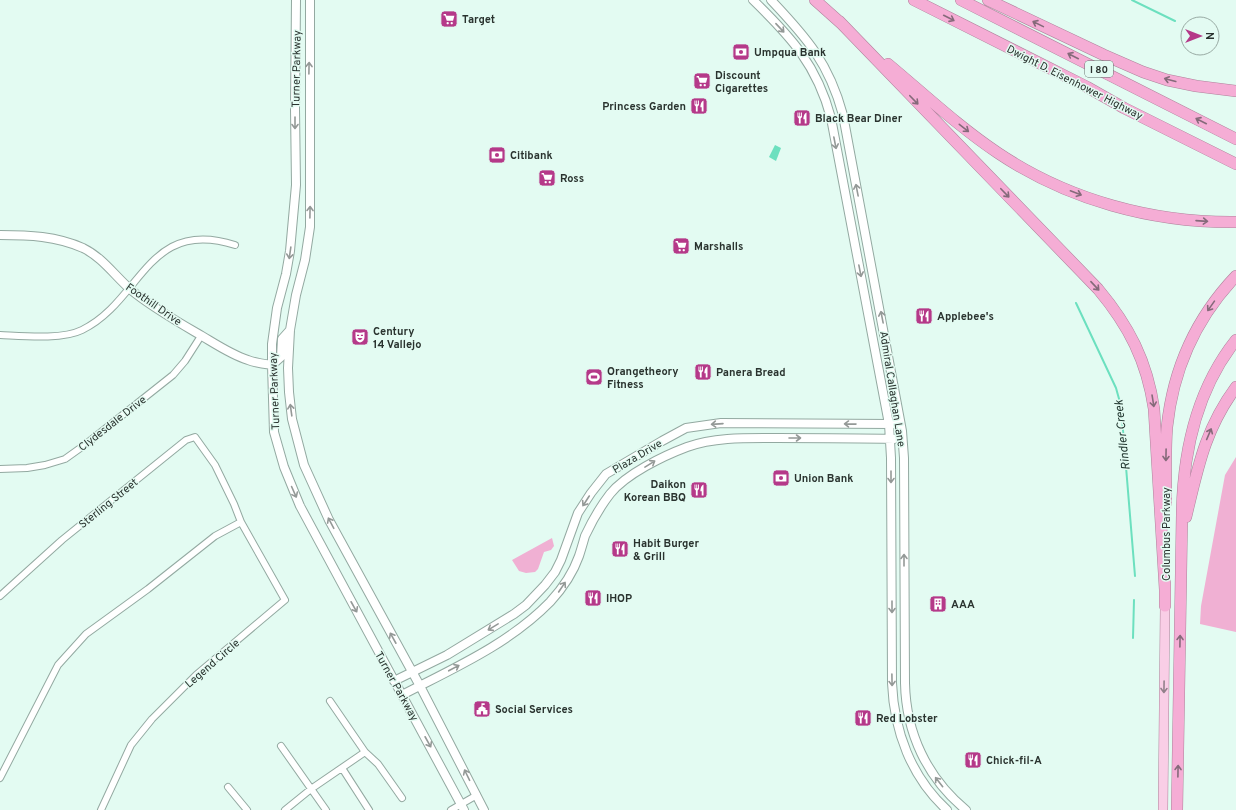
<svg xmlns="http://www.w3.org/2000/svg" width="1236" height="810" font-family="Overpass,sans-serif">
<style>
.green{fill:#f0b0d3}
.water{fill:#6ce0bf}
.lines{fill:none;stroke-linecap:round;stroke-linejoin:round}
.stream{stroke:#6ce0bf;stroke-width:2}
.street-casing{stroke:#93a9a1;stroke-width:8}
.secondary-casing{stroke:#93a9a1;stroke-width:10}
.primary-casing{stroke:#ae829b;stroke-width:10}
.highway-casing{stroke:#ae829b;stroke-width:12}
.street{stroke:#fff;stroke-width:6}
.secondary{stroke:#fff;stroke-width:8}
.primary{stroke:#f9cee6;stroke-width:9}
.highway{stroke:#f5add5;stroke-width:11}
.oneway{stroke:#856a7a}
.oneway2{stroke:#949997}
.oneway3{stroke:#92808a}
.labels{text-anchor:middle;stroke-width:3;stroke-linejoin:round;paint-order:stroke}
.shield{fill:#e3fbf2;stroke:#626f6a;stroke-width:1}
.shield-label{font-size:10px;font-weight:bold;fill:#2a332f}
.poi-label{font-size:11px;font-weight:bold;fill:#2a332f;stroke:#e3fbf2;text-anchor:start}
.street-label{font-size:11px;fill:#2a332f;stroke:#e3fbf2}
.water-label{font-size:12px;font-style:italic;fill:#1b3029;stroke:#e3fbf2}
</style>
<rect width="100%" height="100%" fill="#e3fbf2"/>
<!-- green -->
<path class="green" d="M1236 457V632L1200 624 1201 606 1225 475Z
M552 538 554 546 551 550 544 552 538 569 535 572 526 573 519 571 512 560Z"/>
<!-- water -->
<path class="water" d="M775 145 781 148 776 161 769 157Z"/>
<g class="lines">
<!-- stream -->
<path class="stream" d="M1132 0 1175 21
M1076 303 1116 388 1121 406 1135 576
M1133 638 1134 600"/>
<!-- street casing -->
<g class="street-casing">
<path id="street" d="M0 335C22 336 62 340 82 330 142 301 147 217 235 245
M0 469 27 468 45 465 65 459 86 444 173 375 185 361 201 336
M0 596 62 540 186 440 195 437 215 465 234 504 241 522 285 600 196 675 152 719 131 745 101 810
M330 701 365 752 378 764 402 798
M281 746 326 810
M342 768 369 810
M0 778 58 665 86 634 148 589 215 536 241 522
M228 787 247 810
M285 810 311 789 365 752
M451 810 477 795"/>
</g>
<!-- secondary casing -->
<g class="secondary-casing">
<path id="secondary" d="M296 0 295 109 296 185 290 251 286 274 277 308 272 344V365L274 432 284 467 300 506 464 810
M310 0V227L305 260 296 295 290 330 288 368 289 392 292 419 304 465 329 520 420 686 484 810
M753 0C791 37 817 65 831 118L889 424 891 458 892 683C894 731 911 777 947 810
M771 0C807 38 829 63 843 115L902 431 904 458 905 683C906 733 927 778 966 810
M0 235C29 235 56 236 83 248 102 257 115 276 131 290 153 308 178 322 202 336 217 345 232 355 248 360 255 363 264 364 272 365L281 357 282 339 290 330
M394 681 447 655 514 614 526 605 545 585 555 572 561 560 578 513 591 493 606 474 662 441 686 428 721 423 893 424
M402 695C454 668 509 644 550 602 562 589 573 573 579 556 581 550 583 543 585 536 592 521 600 507 610 494 626 474 663 456 687 447 715 437 747 438 776 438 816 438 855 438 894 439"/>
</g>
<!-- primary casing -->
<g class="primary-casing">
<path id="primary" d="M1163 810 1165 606"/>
</g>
<!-- highway casing -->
<g class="highway-casing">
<path id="highway" d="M815 0 843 25
M914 0 1087 87 1124 108 1236 164
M961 0 1236 139
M988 0 1104 55 1143 72 1167 80 1196 86 1236 91
M839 21 1098 289C1129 326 1147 361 1154 409L1165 590
M888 64C924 94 959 127 998 153 1068 200 1153 223 1236 222
M1166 503C1166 478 1165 452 1167 427 1173 370 1196 318 1236 276
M1186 517C1198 467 1205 429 1236 387
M1165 606V583
M1177 810 1182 514C1183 452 1197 389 1236 340"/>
</g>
<!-- street -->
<use href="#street" class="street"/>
<!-- secondary -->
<use href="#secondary" class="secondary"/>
<!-- primary -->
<use href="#primary" class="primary"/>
<!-- highway -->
<use href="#highway" class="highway"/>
</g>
<!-- one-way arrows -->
<defs><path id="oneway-shaft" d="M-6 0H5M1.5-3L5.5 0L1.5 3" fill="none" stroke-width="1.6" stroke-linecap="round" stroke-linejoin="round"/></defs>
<g class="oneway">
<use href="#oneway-shaft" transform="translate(949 18) rotate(27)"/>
<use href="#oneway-shaft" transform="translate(1038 24) rotate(-154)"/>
<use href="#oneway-shaft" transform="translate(1073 56) rotate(-153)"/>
<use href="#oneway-shaft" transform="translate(1170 80) rotate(-165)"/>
<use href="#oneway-shaft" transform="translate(914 100) rotate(46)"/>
<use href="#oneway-shaft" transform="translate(1201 121) rotate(-153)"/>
<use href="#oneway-shaft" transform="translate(964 128) rotate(38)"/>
<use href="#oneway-shaft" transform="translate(1005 193) rotate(46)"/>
<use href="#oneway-shaft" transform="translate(1076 193) rotate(21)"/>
<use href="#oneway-shaft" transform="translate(1202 221) rotate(4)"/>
<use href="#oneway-shaft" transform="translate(1095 286) rotate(47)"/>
<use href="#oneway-shaft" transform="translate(1211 306) rotate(125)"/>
<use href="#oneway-shaft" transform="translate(1153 401) rotate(81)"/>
<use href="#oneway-shaft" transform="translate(1209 434) rotate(-67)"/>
<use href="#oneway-shaft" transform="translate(1166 455) rotate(91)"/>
<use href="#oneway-shaft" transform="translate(1180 641) rotate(-89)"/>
<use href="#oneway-shaft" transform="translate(1178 771) rotate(-89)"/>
</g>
<g class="oneway2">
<use href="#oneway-shaft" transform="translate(780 28) rotate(47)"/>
<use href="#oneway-shaft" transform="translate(309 68) rotate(-89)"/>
<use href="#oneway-shaft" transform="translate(295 123) rotate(90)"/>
<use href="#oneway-shaft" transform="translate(835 143) rotate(79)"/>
<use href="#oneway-shaft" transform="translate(857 190) rotate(-101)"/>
<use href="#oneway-shaft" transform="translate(310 212) rotate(-89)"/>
<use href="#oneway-shaft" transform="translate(290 253) rotate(98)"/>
<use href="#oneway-shaft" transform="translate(860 271) rotate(79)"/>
<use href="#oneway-shaft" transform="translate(882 317) rotate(-101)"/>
<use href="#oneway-shaft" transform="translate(291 410) rotate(-98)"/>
<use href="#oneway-shaft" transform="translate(717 424) rotate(176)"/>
<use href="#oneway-shaft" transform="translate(850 424) rotate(-179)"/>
<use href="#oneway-shaft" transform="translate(795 438)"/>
<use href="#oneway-shaft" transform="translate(650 464) rotate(-32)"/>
<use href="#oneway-shaft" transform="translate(891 477) rotate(90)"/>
<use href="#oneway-shaft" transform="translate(294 492) rotate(66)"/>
<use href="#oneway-shaft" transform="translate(586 501) rotate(123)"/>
<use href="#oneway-shaft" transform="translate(331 523) rotate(-118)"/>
<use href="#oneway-shaft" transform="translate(904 560) rotate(-90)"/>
<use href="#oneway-shaft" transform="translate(562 587) rotate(-56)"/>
<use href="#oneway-shaft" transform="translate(354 607) rotate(61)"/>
<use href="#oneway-shaft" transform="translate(892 607) rotate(90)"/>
<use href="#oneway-shaft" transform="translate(493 627) rotate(149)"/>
<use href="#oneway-shaft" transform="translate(393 638) rotate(-119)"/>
<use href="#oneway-shaft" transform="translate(454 668) rotate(-28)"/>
<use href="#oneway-shaft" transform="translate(892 680) rotate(89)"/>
<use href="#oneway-shaft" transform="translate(428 742) rotate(61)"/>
<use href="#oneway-shaft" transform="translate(467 775) rotate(-116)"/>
<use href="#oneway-shaft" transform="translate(939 782) rotate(-128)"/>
</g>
<use class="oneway3" href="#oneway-shaft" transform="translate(1164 687) rotate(91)"/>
<!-- icons -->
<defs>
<g id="supermarket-square" transform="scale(0.9)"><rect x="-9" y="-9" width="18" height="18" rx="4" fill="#b53989" stroke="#e3fbf2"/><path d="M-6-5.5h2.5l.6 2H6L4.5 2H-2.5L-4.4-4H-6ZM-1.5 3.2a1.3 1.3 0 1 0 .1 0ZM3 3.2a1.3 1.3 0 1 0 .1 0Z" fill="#fff"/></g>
<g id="bank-square" transform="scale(0.9)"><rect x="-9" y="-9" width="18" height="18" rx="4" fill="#b53989" stroke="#e3fbf2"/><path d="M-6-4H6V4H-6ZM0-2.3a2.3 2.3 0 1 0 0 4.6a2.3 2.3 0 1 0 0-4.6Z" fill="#fff"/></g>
<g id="restaurant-square" transform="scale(0.9)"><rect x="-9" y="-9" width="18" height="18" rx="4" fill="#b53989" stroke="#e3fbf2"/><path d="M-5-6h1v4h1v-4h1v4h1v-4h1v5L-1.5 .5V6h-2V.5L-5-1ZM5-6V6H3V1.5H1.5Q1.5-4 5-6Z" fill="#fff"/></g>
<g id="theatre-square" transform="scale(0.9)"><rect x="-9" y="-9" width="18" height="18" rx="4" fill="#b53989" stroke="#e3fbf2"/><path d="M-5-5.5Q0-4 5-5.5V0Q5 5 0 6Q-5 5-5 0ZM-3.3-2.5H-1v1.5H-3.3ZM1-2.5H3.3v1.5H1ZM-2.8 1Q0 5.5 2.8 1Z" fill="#fff"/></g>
<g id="stadium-square" transform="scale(0.9)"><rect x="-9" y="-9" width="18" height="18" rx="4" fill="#b53989" stroke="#e3fbf2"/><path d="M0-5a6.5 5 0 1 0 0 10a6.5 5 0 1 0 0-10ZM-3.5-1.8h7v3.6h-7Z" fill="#fff"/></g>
<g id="building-square" transform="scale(0.9)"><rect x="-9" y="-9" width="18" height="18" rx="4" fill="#b53989" stroke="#e3fbf2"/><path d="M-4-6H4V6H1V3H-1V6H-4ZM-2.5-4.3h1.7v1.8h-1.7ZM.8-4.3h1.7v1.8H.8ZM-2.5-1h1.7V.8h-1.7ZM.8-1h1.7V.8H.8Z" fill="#fff"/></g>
<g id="civic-square" transform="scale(0.9)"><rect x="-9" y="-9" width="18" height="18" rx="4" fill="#b53989" stroke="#e3fbf2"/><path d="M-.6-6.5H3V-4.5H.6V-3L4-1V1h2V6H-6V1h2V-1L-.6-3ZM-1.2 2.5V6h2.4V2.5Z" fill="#fff"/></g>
</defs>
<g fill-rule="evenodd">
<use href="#supermarket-square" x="449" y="19"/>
<use href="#bank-square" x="741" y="52"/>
<use href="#supermarket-square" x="702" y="81"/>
<use href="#restaurant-square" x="699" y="106"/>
<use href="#restaurant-square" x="802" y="118"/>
<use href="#bank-square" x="497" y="155"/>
<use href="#supermarket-square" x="547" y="178"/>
<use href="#supermarket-square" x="681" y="246"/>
<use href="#restaurant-square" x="924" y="316"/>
<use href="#theatre-square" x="360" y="337"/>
<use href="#restaurant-square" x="703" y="372"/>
<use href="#stadium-square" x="594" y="377"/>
<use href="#bank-square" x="781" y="478"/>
<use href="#restaurant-square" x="699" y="490"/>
<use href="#restaurant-square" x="620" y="549"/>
<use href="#restaurant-square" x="593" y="598"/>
<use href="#building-square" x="938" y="604"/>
<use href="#civic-square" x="482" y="709"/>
<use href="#restaurant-square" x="863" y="718"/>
<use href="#restaurant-square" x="973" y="760"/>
</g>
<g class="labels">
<!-- shield labels -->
<rect class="shield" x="1085" y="61" width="28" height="16" rx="3"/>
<g class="shield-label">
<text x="1099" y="73">I 80</text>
</g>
<!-- poi labels -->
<g class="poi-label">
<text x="462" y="23">Target</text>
<text x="754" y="56">Umpqua Bank</text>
<text x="715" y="79">Discount<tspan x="715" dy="13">Cigarettes</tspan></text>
<text x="686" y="110" text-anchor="end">Princess Garden</text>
<text x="815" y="122">Black Bear Diner</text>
<text x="510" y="159">Citibank</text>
<text x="560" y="182">Ross</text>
<text x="694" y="250">Marshalls</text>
<text x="937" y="320">Applebee's</text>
<text x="373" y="335">Century<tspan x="373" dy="13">14 Vallejo</tspan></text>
<text x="607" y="375">Orangetheory<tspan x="607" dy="13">Fitness</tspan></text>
<text x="716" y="376">Panera Bread</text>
<text x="794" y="482">Union Bank</text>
<text x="686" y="488" text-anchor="end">Daikon<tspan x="686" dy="13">Korean BBQ</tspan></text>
<text x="633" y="547">Habit Burger<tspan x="633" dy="13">&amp; Grill</tspan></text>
<text x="606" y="602">IHOP</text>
<text x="951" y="608">AAA</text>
<text x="495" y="713">Social Services</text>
<text x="876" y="722">Red Lobster</text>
<text x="986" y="764">Chick-fil-A</text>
</g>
<!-- street labels -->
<g class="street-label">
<text transform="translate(296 69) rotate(-89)" y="4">Turner Parkway</text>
<text transform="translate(1075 82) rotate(27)" y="4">Dwight D. Eisenhower Highway</text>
<text transform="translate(154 304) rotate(35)" y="4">Foothill Drive</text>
<text transform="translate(893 389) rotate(81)" y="4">Admiral Callaghan Lane</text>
<text transform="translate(274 391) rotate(-92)" y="4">Turner Parkway</text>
<text transform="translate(112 423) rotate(-38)" y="4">Clydesdale Drive</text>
<text transform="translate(637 456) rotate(-31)" y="4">Plaza Drive</text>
<text transform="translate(108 503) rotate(-39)" y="4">Sterling Street</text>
<text transform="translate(1166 534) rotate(-90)" y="4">Columbus Parkway</text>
<text transform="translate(212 663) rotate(-41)" y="4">Legend Circle</text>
<text transform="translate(397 686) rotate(61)" y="4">Turner Parkway</text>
</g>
<!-- water labels -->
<g class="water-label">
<text transform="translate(1122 435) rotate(-96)" y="4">Rindler Creek</text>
</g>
</g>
<!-- north arrow -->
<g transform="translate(1200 36) rotate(90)"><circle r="19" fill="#e3fbf2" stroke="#99aba4"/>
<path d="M0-3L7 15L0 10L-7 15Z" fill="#b53989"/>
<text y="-6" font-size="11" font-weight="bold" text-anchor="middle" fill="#2a332f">N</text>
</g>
</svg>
